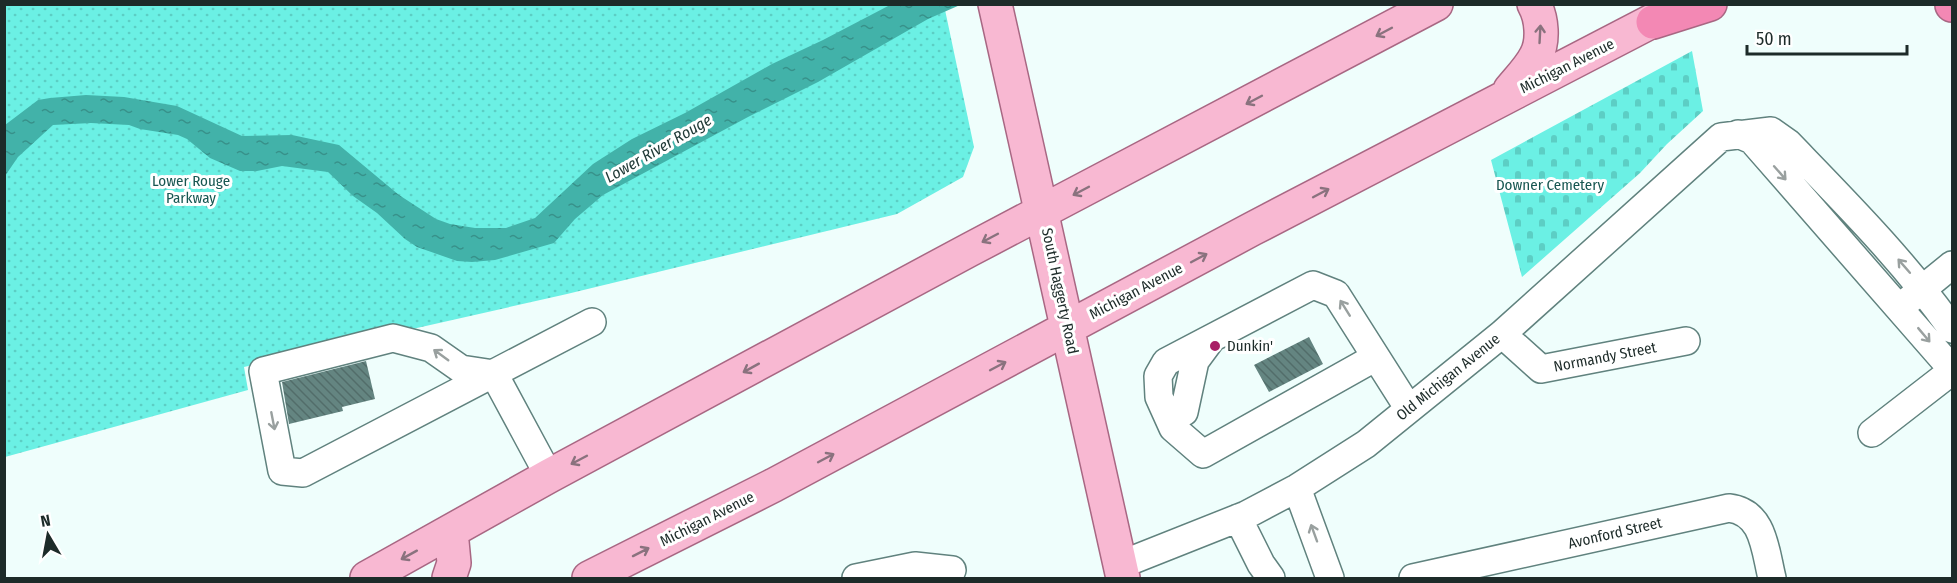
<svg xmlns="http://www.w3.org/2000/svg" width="1957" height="583" font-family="'Fira Sans Condensed',sans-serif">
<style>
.grass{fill:url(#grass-dots)}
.cemetery{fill:url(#cemetery-stones)}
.water{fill:url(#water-ripples)}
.building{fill:url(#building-back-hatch)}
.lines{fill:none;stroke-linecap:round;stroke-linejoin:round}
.minor-casing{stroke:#60827e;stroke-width:30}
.major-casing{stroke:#a86783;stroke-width:36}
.highway-casing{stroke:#a86783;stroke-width:36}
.minor{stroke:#fff;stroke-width:27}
.major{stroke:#f8b8d2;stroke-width:33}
.highway{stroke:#f388b4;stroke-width:33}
.oneway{stroke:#8a727e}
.oneway2{stroke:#99a09f}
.poi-dot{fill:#a81f66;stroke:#fff;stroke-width:2}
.labels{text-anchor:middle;stroke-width:6;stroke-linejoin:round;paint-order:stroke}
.street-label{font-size:15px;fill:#1d2b29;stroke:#fff}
.park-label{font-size:15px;fill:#175651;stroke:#fff}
.poi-label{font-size:15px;fill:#1d2b29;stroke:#fff;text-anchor:start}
.water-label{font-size:16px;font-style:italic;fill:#223b38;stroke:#fff}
</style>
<defs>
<pattern id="grass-dots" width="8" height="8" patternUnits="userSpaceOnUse" patternTransform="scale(1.5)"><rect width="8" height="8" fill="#6bf0e4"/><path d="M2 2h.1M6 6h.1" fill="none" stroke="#5ccec4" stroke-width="1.8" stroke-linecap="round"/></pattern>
<pattern id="cemetery-stones" width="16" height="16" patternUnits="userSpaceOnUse" patternTransform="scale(1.5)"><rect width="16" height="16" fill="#6bf0e4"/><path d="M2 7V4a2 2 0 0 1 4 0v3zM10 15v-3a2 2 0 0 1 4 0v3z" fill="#5ccec4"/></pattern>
<pattern id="water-ripples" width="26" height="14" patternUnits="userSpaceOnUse" patternTransform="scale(1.5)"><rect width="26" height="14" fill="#42b2a9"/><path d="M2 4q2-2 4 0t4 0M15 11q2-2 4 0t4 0" fill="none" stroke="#37918a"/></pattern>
<pattern id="building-back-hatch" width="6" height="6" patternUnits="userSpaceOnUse" patternTransform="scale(1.5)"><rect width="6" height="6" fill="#648581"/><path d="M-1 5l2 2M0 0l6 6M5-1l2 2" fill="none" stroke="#526d6a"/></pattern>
</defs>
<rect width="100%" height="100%" fill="#effefc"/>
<!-- grass -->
<path class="grass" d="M5 5H944L974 147 963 177 897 214 567 294 244 367 248 390 5 457Z"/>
<!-- cemetery -->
<path class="cemetery" d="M1692 51 1703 111 1667 144 1640 173 1522 277 1491 160Z"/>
<!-- water -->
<path class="water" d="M890 5H960L928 19 818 82 748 117 603 195 575 219 554 243 495 260 472 262 457 261 417 247 405 239 377 213 353 196 328 172 282 166 257 171H240L210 158 187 139 178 135 140 129 129 125 91 123 53 125 18 157 5 176V125L38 100 50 98 86 95 124 97 177 106 242 136 292 135 339 145 399 195 436 219 450 224 475 228H506L535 218 593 164 632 139 685 113 772 64 823 40Z"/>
<!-- building -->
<path class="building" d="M1309 337 1323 364 1269 392 1254 365Z
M366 361 375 399 342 407 343 411 289 424 282 382Z"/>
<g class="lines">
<!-- minor casing -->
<g class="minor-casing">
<path id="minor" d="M1738 134 1752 140 1952 369
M1909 300 1952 265
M1502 334 1541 369 1686 341
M1376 357 1203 454 1173 428 1159 397 1158 376 1166 362 1313 285 1336 294 1409 409
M494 374 461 369 431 348 393 338 263 371 282 471 303 473 592 322
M494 374 549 476
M1184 412 1195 361 1212 338
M1872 433 1952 371
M1297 488 1330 578
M1238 518 1261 564 1271 578
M1120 565 1246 515 1297 488 1366 444 1502 334 1721 137 1771 131 1788 143C1846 203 1904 261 1952 329
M856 578 915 566 952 570
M1413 578 1729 508C1764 512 1765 550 1772 578"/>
</g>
<!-- major casing -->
<g class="major-casing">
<path id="major" d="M995 4 1123 578
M1510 90C1519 79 1530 68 1536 56 1544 41 1542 18 1534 4
M367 578 549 476 969 250 1436 4
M449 578 454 563 451 531
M589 578 774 485 1252 229 1679 7"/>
</g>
<!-- highway casing -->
<g class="highway-casing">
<path id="highway" d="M1952 4V5
M1653 22 1710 4"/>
</g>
<!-- minor -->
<use href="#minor" class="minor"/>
<!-- major -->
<use href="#major" class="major"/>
<!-- highway -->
<use href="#highway" class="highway"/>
</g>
<!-- one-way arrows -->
<defs><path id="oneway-shaft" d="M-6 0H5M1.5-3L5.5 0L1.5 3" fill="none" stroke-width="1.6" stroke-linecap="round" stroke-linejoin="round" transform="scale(1.5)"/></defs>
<g class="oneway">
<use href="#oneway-shaft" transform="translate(1384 32) rotate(152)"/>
<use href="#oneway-shaft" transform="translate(1540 34) rotate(-87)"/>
<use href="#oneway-shaft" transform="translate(1254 100) rotate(152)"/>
<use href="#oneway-shaft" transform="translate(1081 191) rotate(152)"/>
<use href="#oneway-shaft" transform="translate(1321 193) rotate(-28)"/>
<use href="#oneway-shaft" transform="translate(990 238) rotate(152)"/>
<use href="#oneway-shaft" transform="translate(1199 258) rotate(-28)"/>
<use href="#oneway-shaft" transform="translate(998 366) rotate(-28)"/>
<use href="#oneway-shaft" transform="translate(751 368) rotate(151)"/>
<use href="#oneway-shaft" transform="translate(826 458) rotate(-28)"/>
<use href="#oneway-shaft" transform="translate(579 460) rotate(152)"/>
<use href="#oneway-shaft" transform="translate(641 552) rotate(-27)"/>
<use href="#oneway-shaft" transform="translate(409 555) rotate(151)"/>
</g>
<g class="oneway2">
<use href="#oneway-shaft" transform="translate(1780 173) rotate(49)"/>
<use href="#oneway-shaft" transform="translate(1904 266) rotate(-131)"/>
<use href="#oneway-shaft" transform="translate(1345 308) rotate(-122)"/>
<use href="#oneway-shaft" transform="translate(1924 335) rotate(50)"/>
<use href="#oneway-shaft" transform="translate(441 355) rotate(-144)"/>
<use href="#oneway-shaft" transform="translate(273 421) rotate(79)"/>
<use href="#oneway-shaft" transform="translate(1314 533) rotate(-110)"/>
</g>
<!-- markers -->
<circle class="poi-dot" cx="1215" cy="346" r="6"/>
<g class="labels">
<!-- street labels -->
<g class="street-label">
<text transform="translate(1567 66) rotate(-27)" y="5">Michigan Avenue</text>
<text transform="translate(1060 291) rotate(78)" y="5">South Haggerty Road</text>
<text transform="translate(1136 291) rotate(-28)" y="5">Michigan Avenue</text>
<text transform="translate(1605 357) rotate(-11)" y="5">Normandy Street</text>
<text transform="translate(1448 377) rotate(-39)" y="5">Old Michigan Avenue</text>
<text transform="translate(707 519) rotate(-27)" y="5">Michigan Avenue</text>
<text transform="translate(1615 533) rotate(-13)" y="5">Avonford Street</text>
</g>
<!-- park labels -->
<g class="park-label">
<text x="191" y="186">Lower Rouge<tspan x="191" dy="17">Parkway</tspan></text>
<text x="1550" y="190">Downer Cemetery</text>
</g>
<!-- poi labels -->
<g class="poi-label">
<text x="1227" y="351">Dunkin'</text>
</g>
<!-- water labels -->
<g class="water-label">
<text transform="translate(658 148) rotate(-30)" y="6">Lower River Rouge</text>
</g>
</g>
<!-- border -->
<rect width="1957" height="583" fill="none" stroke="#1d2b29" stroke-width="12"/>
<!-- north arrow -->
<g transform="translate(48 535) rotate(350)" stroke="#ffffff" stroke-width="4.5" paint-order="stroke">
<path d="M0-4.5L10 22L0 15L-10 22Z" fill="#1d2b29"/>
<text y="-9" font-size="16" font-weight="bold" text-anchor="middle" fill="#1d2b29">N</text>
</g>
<!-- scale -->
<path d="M1747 45v9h160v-9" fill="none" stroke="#1d2b29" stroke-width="3"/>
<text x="1756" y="45" font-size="18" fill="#1d2b29" stroke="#ffffff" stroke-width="4.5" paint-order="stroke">50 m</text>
</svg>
